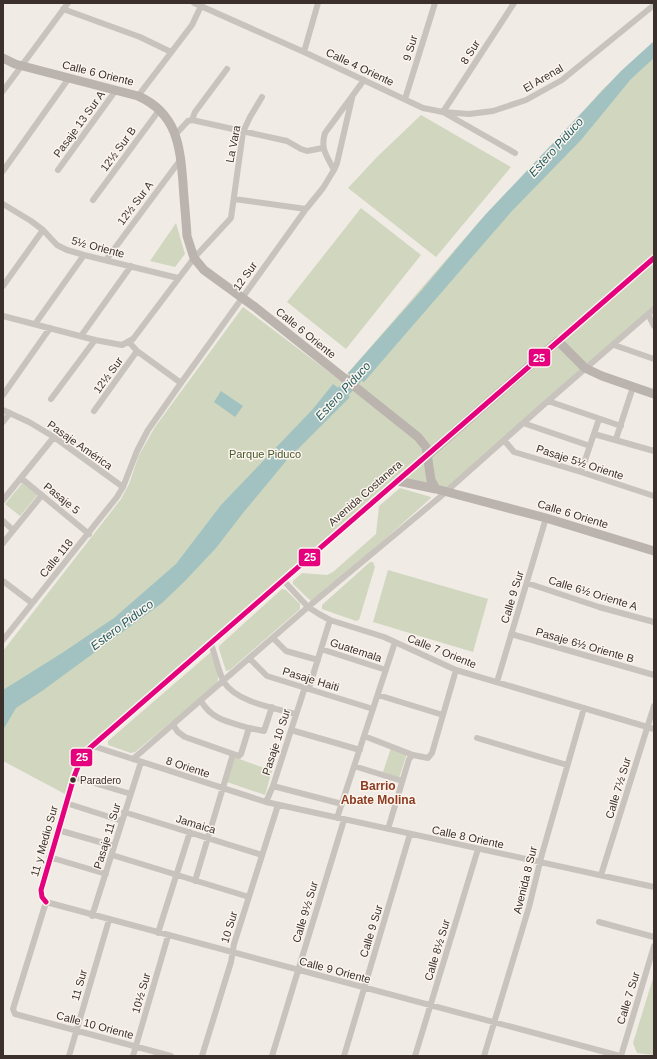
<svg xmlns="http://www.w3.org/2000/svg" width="657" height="1059" font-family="Helvetica,sans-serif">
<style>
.green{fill:#d1d6bf}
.water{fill:#a1c2c1}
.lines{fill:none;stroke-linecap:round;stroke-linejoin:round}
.river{stroke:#a1c2c1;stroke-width:13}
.street{stroke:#c9c3be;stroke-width:6}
.secondary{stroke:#bab3ae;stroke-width:9}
.bus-1-casing{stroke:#fbf5ee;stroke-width:8}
.bus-1{stroke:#e5007d;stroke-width:5}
.bus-dot{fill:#3b302b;stroke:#fbf5ee;stroke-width:1.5}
.labels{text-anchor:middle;stroke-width:3;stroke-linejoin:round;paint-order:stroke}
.bus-label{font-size:10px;fill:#3b302b;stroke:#fbf5ee;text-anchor:start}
.street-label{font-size:11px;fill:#3b302b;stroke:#fbf5ee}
.park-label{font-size:11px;fill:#4a5a2e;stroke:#fbf5ee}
.water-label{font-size:12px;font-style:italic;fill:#1f5a5e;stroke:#fbf5ee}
.neighbourhood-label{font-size:12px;font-weight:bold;fill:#8c3b22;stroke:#fbf5ee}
.line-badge{stroke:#fbf5ee;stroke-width:1.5}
.badge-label{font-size:11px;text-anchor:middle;font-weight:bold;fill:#fff}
</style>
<rect width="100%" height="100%" fill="#f0ebe5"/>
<!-- green -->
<path class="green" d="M654 43V308L445 490 394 479 83 749C72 761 70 779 65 794L3 761V651L121 499 129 484 139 455 155 427 243 307 341 381 478 223 554 146 602 90Z
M421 115 511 167 436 257 348 188 377 157Z
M361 208 421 255 346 349 287 302Z
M176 223 185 254 175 267 150 261Z
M24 481 39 493 20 516 5 504Z
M400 488 431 497V498L313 603 293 584V581L302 573 327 575 333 572 376 534 379 506Z
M370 562H373L375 567 359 620 356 621 322 609V605Z
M388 570 488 599 473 652 373 622Z
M282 589 286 590 300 604V609L230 670 226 671 219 649V646Z
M211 652C213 661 222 676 216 685L135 752 131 753 108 745V741Z
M391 748 407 753 399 778 383 772Z
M234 757 272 771 265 795 227 782Z
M654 975V1055L637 1053 633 1043Z"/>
<!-- water -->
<path class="water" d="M654 41V58L631 79 581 140 511 212 364 382 348 373 422 290 485 215 621 71Z
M333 384 350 397 286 461 243 513 216 548 184 582 162 603 42 691 16 708 3 730V690L62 653 114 618 176 564 221 505 312 410Z
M221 391 243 406 235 417 214 402Z"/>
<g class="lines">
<!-- river -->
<path class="river" d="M332 404 368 364"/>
<!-- street -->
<path class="street" d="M194 3 304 52 423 108 443 112 515 153
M514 3 443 112 469 114 493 111 526 100 562 80 654 5
M63 9 140 37 171 52
M304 52 318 3
M3 91 68 3
M138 96 192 25 202 4
M405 99 435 3
M192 120 195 112 227 69
M176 134 188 121 192 120 287 141 301 149 307 151 323 148
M58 170 116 90
M334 170 337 163 352 98
M3 171 69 78
M234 199 306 209
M93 200 160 109
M3 204 31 221 43 230 57 245 67 250 84 255 178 278
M106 260 181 159
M3 286 43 230
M648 314 654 326
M3 316 95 340 122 345 133 339 194 258 231 218 243 132 250 117 262 97
M35 324 84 255
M81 336 131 266
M558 341 654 258
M129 342 137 351 181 383
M614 345 654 359
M3 395 50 328
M51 399 95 340
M548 401 621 426
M3 410 29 422 54 437 123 487
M94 411 137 351
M3 422 10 413
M523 423 590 446
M594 434 654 451
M616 439 633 387
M504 440 514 452 581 472 654 496
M581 472 599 419
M21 478 89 534
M3 500 54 437
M3 521 13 530
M3 543 42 495
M283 580 308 607 319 614 330 620 384 637 456 670 654 729
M3 581 32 603
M527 583 599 607 654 622
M511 634 654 675
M273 638 286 651 318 660
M3 640 117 497 123 487 137 451 148 430 181 383 306 209 323 188 334 170C327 156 320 149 325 133L364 80
M211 644C215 654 219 674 224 682 236 702 274 708 296 714
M321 649 386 670
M250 659 267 676 373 709
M497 682 546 518
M309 688 330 620
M378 695 443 715
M201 701C212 720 229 722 249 728
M173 725 178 732 185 737 239 756 241 754 249 728 264 731 272 707
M291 730 360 750
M364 736 413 755
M477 738 567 765
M93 746 266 802 654 887
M133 759 308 607 440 497 548 401 654 309
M354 766 402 781
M74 777 131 794
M273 786 342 804
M266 802 273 786 305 687
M66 803 122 821
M124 812 262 855
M337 818 395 642
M388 829 409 759 413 755 428 758 432 753 456 670
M58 830 114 846
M112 855 249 897
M49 857 106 874
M601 875 654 706
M195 881 233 754
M46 902 42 897 41 890 74 777 83 754 428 455
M46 902 620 1056
M46 902 13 1009 15 1014 171 1056
M92 916 141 762
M599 922 654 937
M158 933 190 832
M69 1056 109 920
M133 1056 168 936
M202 1056 231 962 234 944 278 805
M272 1056 344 820
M344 1056 410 834
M415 1056 478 849
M484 1056 529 907 542 854 584 708
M621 1056 654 946"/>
<!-- secondary -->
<path class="secondary" d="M3 58 15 64 138 96C177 113 180 146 183 183 184 201 186 218 187 236L194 258 204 270 255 307 418 437 426 447 431 480 436 489 546 518 654 551
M428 455 558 341 585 368 602 376 654 394
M398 481 436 489"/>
<!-- bus-1 casing -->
<g class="bus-1-casing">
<path id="bus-1" d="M46 902 42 897 41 890 74 777 83 754 654 258"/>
</g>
<!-- bus-1 -->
<use href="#bus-1" class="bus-1"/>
</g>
<!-- markers -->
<circle class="bus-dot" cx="73" cy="780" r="3.5"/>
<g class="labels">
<!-- bus labels -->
<g class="bus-label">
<text x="80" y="784">Paradero</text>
</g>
<!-- street labels -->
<g class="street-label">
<text transform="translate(410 48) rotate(-73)" y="4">9 Sur</text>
<text transform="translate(470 52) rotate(-57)" y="4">8 Sur</text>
<text transform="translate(360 67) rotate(25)" y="4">Calle 4 Oriente</text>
<text transform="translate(98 73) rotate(14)" y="4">Calle 6 Oriente</text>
<text transform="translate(543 78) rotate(-30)" y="4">El Arenal</text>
<text transform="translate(79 124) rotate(-54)" y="4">Pasaje 13 Sur A</text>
<text transform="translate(233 144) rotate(-79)" y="4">La Vara</text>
<text transform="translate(118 149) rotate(-54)" y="4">12½ Sur B</text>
<text transform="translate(135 203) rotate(-53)" y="4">12½ Sur A</text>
<text transform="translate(98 247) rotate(15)" y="4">5½ Oriente</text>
<text transform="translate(245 276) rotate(-54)" y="4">12 Sur</text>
<text transform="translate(306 333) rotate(39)" y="4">Calle 6 Oriente</text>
<text transform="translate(108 375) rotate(-54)" y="4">12½ Sur</text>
<text transform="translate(80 445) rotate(35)" y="4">Pasaje América</text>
<text transform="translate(580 462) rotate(18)" y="4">Pasaje 5½ Oriente</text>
<text transform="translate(365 493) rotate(-41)" y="4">Avenida Costanera</text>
<text transform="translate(62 498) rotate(39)" y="4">Pasaje 5</text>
<text transform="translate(573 514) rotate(17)" y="4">Calle 6 Oriente</text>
<text transform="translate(56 558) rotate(-51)" y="4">Calle 118</text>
<text transform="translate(593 593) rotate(17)" y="4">Calle 6½ Oriente A</text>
<text transform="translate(512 597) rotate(-73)" y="4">Calle 9 Sur</text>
<text transform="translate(585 645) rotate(16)" y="4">Pasaje 6½ Oriente B</text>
<text transform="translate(356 650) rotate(18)" y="4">Guatemala</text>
<text transform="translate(442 651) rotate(22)" y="4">Calle 7 Oriente</text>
<text transform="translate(311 679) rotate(17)" y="4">Pasaje Haiti</text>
<text transform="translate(276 742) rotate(-72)" y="4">Pasaje 10 Sur</text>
<text transform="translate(188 767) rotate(18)" y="4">8 Oriente</text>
<text transform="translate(618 788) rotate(-73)" y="4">Calle 7½ Sur</text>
<text transform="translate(196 824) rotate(17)" y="4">Jamaica</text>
<text transform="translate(107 836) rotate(-73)" y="4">Pasaje 11 Sur</text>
<text transform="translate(468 837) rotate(12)" y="4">Calle 8 Oriente</text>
<text transform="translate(44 841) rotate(-74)" y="4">11 y Medio Sur</text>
<text transform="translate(525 880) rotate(-76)" y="4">Avenida 8 Sur</text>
<text transform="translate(305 912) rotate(-73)" y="4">Calle 9½ Sur</text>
<text transform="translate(229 927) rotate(-73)" y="4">10 Sur</text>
<text transform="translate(371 931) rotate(-73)" y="4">Calle 9 Sur</text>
<text transform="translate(437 950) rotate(-73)" y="4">Calle 8½ Sur</text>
<text transform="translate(335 970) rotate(15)" y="4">Calle 9 Oriente</text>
<text transform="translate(79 985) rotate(-74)" y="4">11 Sur</text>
<text transform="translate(141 993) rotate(-74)" y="4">10½ Sur</text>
<text transform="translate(628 998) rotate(-73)" y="4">Calle 7 Sur</text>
<text transform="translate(95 1025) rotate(15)" y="4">Calle 10 Oriente</text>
</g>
<!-- park labels -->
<g class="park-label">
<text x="265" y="458">Parque Piduco</text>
</g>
<!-- water labels -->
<g class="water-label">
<text transform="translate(556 147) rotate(-48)" y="4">Estero Piduco</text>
<text transform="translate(343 391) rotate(-47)" y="4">Estero Piduco</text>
<text transform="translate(122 625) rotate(-37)" y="4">Estero Piduco</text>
</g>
<!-- neighbourhood labels -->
<g class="neighbourhood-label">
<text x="378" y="790">Barrio<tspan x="378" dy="14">Abate Molina</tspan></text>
</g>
</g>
<g class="line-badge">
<rect x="528" y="348" width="23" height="19" rx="4" fill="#e5007d"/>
<rect x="298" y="548" width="23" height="19" rx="4" fill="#e5007d"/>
<rect x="70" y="748" width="23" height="19" rx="4" fill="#e5007d"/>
</g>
<g class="badge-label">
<text x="539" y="362">25</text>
<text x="310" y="561">25</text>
<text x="82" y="761">25</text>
</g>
<!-- border -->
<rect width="657" height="1059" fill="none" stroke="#3b302b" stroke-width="8"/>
</svg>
